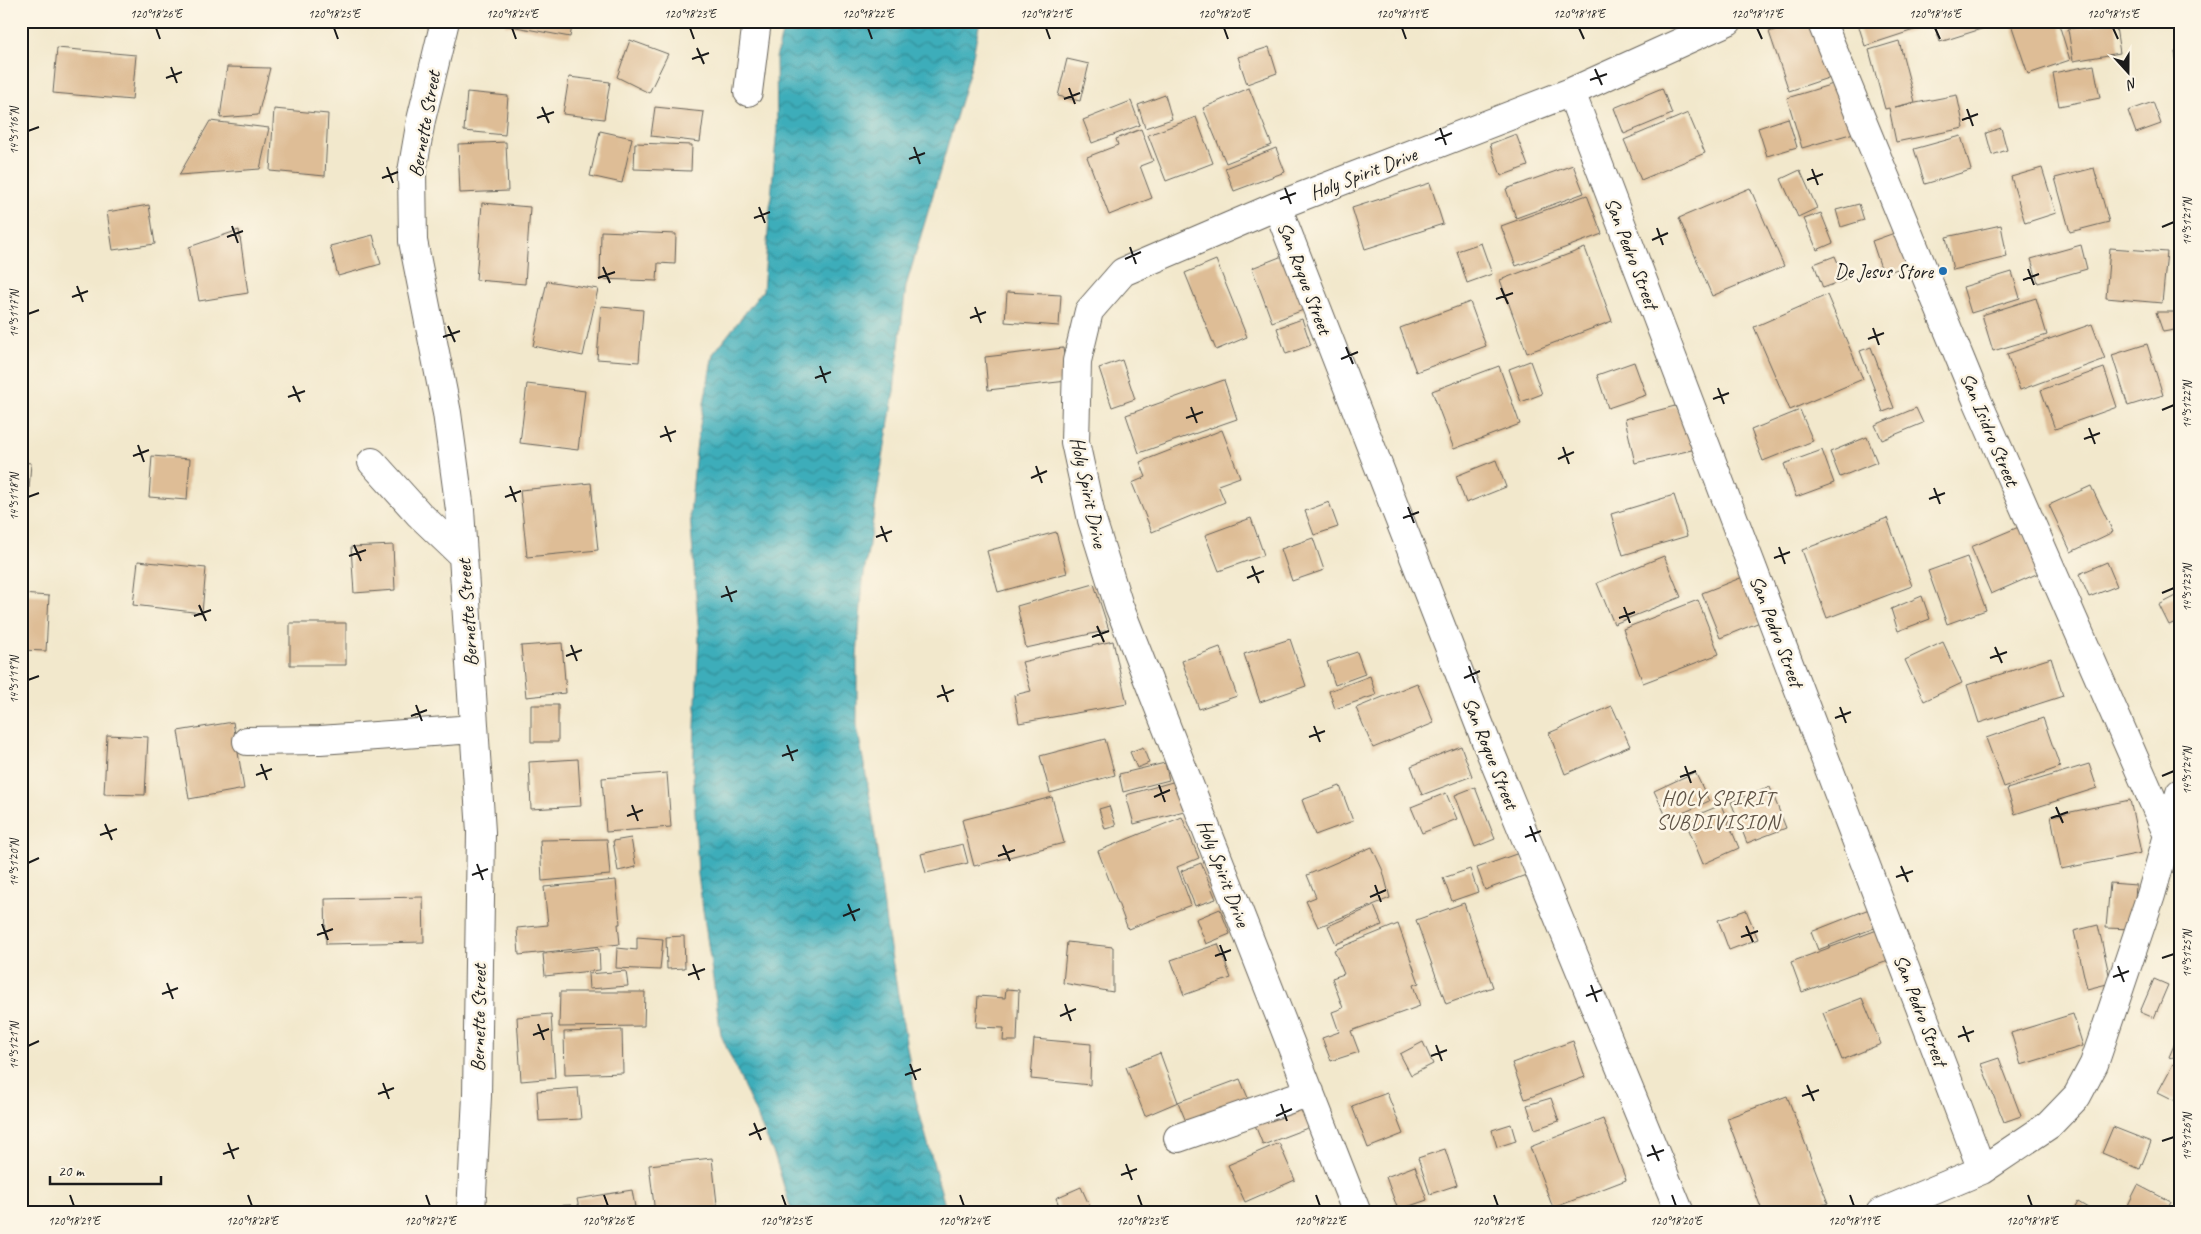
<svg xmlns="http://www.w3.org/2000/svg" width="2201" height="1234" font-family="Caveat,sans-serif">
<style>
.water{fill:url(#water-waves);stroke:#2c646b}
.building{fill:#debd96}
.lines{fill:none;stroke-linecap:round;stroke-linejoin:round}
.minor-casing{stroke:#67635a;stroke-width:30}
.minor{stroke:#fff;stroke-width:28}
.ticks{fill:none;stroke:#1c1c1c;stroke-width:2}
.poi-dot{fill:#1f6fb2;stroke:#fcf5e5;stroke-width:2}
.labels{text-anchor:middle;stroke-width:5;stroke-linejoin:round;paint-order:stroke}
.street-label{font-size:20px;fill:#1c1c1c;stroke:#fcf5e5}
.poi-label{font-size:20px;fill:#1c1c1c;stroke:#fcf5e5;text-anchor:end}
.neighbourhood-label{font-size:21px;letter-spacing:1px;fill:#605447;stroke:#fcf5e5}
.neatline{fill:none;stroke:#1c1c1c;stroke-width:2}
.ticks-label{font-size:12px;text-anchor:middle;fill:#1c1c1c}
</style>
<defs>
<pattern id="water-waves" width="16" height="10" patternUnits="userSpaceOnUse" patternTransform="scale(1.25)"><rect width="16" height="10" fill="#3dadba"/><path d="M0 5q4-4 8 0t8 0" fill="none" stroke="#328c96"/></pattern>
</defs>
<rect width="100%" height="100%" fill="#fcf5e5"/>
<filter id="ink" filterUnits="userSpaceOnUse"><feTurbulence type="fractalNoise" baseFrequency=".02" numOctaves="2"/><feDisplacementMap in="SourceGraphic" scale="10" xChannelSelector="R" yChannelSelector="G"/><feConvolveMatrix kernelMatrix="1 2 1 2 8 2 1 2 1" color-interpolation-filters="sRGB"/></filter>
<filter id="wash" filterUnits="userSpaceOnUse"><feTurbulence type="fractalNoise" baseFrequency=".0096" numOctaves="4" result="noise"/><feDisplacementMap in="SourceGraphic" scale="20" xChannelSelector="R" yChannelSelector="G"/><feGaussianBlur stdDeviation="1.12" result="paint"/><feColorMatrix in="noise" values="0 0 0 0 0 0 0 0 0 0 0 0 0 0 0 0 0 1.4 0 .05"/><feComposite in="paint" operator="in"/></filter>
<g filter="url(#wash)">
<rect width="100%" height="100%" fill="#f2e8cc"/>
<!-- water -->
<path class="water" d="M785 21H980L970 70 906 286 894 391 863 581 857 656V726L871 803 886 924 916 1100 947 1213H792L775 1157 721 1035 698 875 693 770 699 637 690 514 697 441 713 354 763 290 777 128 776 58Z"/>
<g id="blocks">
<!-- building -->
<path class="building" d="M506 21H573L570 37 505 25Z
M1535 21H1551V22L1536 26Z
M1799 21H1819L1837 75 1789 91 1769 32Z
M1857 21H1931L1932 24 1865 46Z
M1933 21H1996L1997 24 1940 42Z
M2010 21H2058L2070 60 2028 74Z
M2115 21 2120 53 2073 61 2068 29Z
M630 40 668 54 649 93 617 77Z
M1899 41 1915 102 1895 107 1957 95 1964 128 1896 142 1889 108 1885 109 1869 50Z
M1269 47 1277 73 1247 84 1238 57Z
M57 48 136 55 132 100 53 93Z
M2180 51V75H2179L2175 52Z
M1067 59 1089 64 1080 101 1058 96Z
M2094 65 2100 98 2059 106 2053 73Z
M227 67 270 68 258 115 220 118Z
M569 77 610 82 604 119 563 114Z
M1843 81 1857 132 1802 148 1787 98Z
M1249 88 1272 145 1226 163 1203 108Z
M1662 88 1672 114 1624 134 1614 108Z
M467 92 508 96 505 135 464 131Z
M1165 95 1172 119 1145 128 1138 105Z
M1131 101 1140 125 1092 143 1083 120Z
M2153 102 2161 124 2136 133 2128 111Z
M655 107 704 112 700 142 651 136Z
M274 109 328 114 325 176 270 171Z
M1688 113 1705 153 1641 180 1624 140Z
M1196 117 1213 163 1166 181 1148 135Z
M1788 118 1797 147 1767 156 1758 128Z
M210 121 269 128 260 169 179 175Z
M2001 128 2007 150 1992 155 1986 133Z
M1141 129 1153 161 1140 166 1152 198 1109 215 1087 157 1118 145 1116 139Z
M600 131 632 138 622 183 590 176Z
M1516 134 1528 166 1501 176 1490 144Z
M1961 136 1971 170 1925 184 1914 149Z
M506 142 508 191 460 193 458 144Z
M635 143 692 145 691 171 634 169Z
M1276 148 1285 172 1234 191 1225 168Z
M1573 165 1584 193 1516 218 1506 189Z
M2042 168 2056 213 2025 223 2011 177Z
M2094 168 2109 222 2070 232 2055 178Z
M1800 170 1817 208 1798 217 1781 179Z
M1430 183 1443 224 1365 249 1352 208Z
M1750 188 1784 266 1712 296 1679 218Z
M1587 195 1602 234 1516 266 1501 226Z
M482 203 530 207 525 284 476 280Z
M1859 204 1864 220 1841 227 1836 210Z
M149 205 155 244 113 250 107 212Z
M1821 213 1833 243 1817 250 1804 219Z
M2001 225 2007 257 1953 270 1946 237Z
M239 230 248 293 199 301 189 247Z
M601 231 676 234 675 264 658 263 657 281 600 279Z
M1900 231 1912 264 1883 274 1872 241Z
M373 235 381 264 338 276 330 246Z
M1481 243 1492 274 1467 283 1457 251Z
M2081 245 2087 269 2038 283 2031 259Z
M1585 248 1612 321 1527 353 1500 280Z
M2110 248 2167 252 2162 303 2106 298Z
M1285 255 1306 309 1272 322 1252 268Z
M1835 256 1845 280 1823 288 1814 264Z
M1216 260 1247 337 1216 350 1185 273Z
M2012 272 2020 298 1971 313 1963 287Z
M547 281 598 289 583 356 533 346Z
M1007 292 1061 295 1059 326 1005 322Z
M1827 295 1863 379 1790 410 1754 327Z
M2036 298 2047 335 1993 351 1982 315Z
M1470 302 1486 346 1416 372 1400 328Z
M601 306 643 310 639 362 597 359Z
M2156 312H2180V329L2163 332Z
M1302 319 1311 345 1286 354 1277 328Z
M2092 324 2105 359 2020 390 2007 354Z
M2147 344 2163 395 2128 406 2112 355Z
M1871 347 1894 408 1883 412 1860 351Z
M1063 348 1067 381 988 390 985 357Z
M1122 360 1135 399 1112 407 1099 368Z
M1530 361 1542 394 1521 402 1509 369Z
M1634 362 1646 395 1608 408 1597 375Z
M1499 366 1520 424 1454 449 1432 391Z
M2104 368 2117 407 2055 429 2041 390Z
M1224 380 1237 419 1139 453 1126 415Z
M527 384 585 391 578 450 520 443Z
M1675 406 1696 449 1635 463 1625 419Z
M1916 408 1923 423 1882 440 1875 425Z
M1800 410 1813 441 1763 461 1751 430Z
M1222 430 1240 477 1218 485 1225 502 1152 532 1132 483 1146 477 1140 462Z
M1867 437 1877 462 1840 477 1830 452Z
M1822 450 1834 483 1796 497 1784 464Z
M152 456 190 459 187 500 149 497Z
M1496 460 1506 487 1466 503 1456 476Z
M21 462 31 463 28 503 21 502Z
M591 483 598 550 527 557 520 490Z
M2091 486 2113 532 2071 552 2049 505Z
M1674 495 1687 536 1623 555 1611 514Z
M1329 502 1338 527 1314 535 1305 511Z
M1251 518 1264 555 1219 571 1205 535Z
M1887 518 1912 586 1827 618 1802 550Z
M2021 526 2041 572 1991 594 1971 547Z
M1056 532 1067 573 998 592 987 551Z
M1313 538 1324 570 1292 581 1281 549Z
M393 545 395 590 354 593 351 547Z
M1664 556 1681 597 1614 624 1597 583Z
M1967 557 1986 610 1947 624 1928 571Z
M138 561 206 568 202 613 133 605Z
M2107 562 2117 586 2089 597 2079 574Z
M1743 577 1760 622 1720 638 1702 593Z
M1094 584 1109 630 1026 648 1017 606Z
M21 594 49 596 46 651 21 650Z
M2180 594V620L2169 625 2159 605Z
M1922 596 1930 619 1898 631 1891 609Z
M1698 600 1719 654 1643 683 1623 629Z
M290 623H346V665H290Z
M1290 639 1306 686 1260 702 1244 654Z
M1113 641 1127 704 1019 723 1014 695 1031 691 1022 662Z
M1943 642 1962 683 1924 701 1905 660Z
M562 643 566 693 526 697 521 646Z
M1220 647 1237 696 1199 709 1182 661Z
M1357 652 1365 674 1335 685 1327 662Z
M2051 658 2063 696 1979 723 1967 685Z
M1370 676 1376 695 1335 709 1329 691Z
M1417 683 1434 723 1373 748 1356 708Z
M531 705H558V742H531Z
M1612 706 1630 746 1565 774 1549 733Z
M2043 718 2060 767 2004 787 1986 738Z
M233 722 244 789 189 799 178 731Z
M107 735 148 737 145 795 104 794Z
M1105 739 1115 775 1050 793 1040 756Z
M1461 746 1472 776 1422 795 1411 766Z
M1143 747 1149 763 1137 768 1130 752Z
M578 759 581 806 531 809 529 762Z
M1165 763 1169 780 1123 792 1119 774Z
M2089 764 2097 788 2015 814 2007 789Z
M1695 772 1709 801 1668 820 1654 791Z
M667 773 671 827 606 832 602 778Z
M1176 781 1184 811 1134 824 1126 795Z
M1340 786 1353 821 1315 835 1302 800Z
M1475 787 1495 839 1475 847 1455 795Z
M1770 787 1786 828 1747 843 1731 802Z
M1446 793 1457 819 1422 833 1411 807Z
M1052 797 1064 843 974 866 962 820Z
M2130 800 2141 853 2061 869 2051 816Z
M1721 805 1739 848 1703 864 1685 820Z
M1109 806 1116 826 1105 829 1099 809Z
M1182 817 1199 858 1177 867 1191 905 1128 929 1098 851Z
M631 838 636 867 618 871 613 841Z
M607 839 610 875 542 881 540 840Z
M963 844 968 863 926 873 921 854Z
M1372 847 1383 871 1390 898 1318 927 1306 901 1316 897 1307 875Z
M1519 853 1526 875 1485 890 1477 868Z
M1201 863 1216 899 1195 906 1181 871Z
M1470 869 1478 892 1452 901 1443 878Z
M616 880 620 924H618L620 944 519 955 517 928 548 925 544 887Z
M2110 883 2136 885 2133 929 2106 928Z
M423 897 424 942 326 944 325 899Z
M1464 903 1493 987 1446 1004 1416 920Z
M1374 906 1382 925 1336 944 1328 926Z
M1220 909 1230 934 1206 944 1196 919Z
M1869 909 1877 927 1818 950 1811 932Z
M1746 910 1758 939 1729 950 1718 920Z
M1398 924 1419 983 1413 985 1420 1006 1351 1031 1359 1052 1331 1061 1322 1038 1339 1032 1332 1012 1343 1008 1332 978 1344 974 1334 950Z
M2098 925 2111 983 2087 989 2074 931Z
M1877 930 1888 961 1802 992 1791 962Z
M684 936 685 968 667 969 666 937Z
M637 937 663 939 660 970 616 968 617 948 637 950Z
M1067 942 1113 947V992L1063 983Z
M1218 944 1231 978 1184 995 1171 960Z
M599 949 600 970 545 976 543 954Z
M626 971 628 986 589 989 588 974Z
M2154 979 2168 985 2154 1018 2140 1012Z
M1006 989 1019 990 1017 1041H1003L1004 1028 976 1027 978 996 1005 998Z
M560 992H645L644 1026 559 1027Z
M1862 998 1881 1044 1842 1060 1823 1013Z
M551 1014 555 1078 521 1081 517 1017Z
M2073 1014 2083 1046 2021 1065 2011 1033Z
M622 1030 623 1073 565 1075 564 1032Z
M2178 1036H2180V1061L2169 1057Z
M1034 1039 1091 1044 1090 1085 1031 1079Z
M1573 1041 1585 1077 1525 1099 1512 1063Z
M1423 1042 1433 1064 1411 1075 1400 1054Z
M1160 1053 1178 1102 1145 1116 1126 1067Z
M1999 1058 2021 1116 2004 1122 1981 1064Z
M2173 1064 2180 1067V1103L2158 1092Z
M1240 1079 1249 1100 1187 1124 1178 1102Z
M578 1088 581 1119 539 1121 537 1091Z
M1387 1093 1403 1134 1368 1148 1352 1106Z
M1787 1096 1828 1203 1802 1213H1763L1727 1118Z
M1298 1097 1310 1127 1263 1145 1251 1115Z
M1551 1098 1559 1121 1535 1129 1527 1105Z
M1603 1119 1626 1180 1553 1208 1530 1147Z
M1511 1124 1516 1141 1497 1147 1492 1130Z
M2113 1127 2151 1142 2140 1169 2102 1153Z
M1279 1143 1295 1180 1245 1202 1228 1165Z
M1445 1149 1457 1185 1430 1194 1418 1158Z
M712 1158 718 1213H655L649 1165Z
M1415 1166 1427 1200 1398 1210 1386 1177Z
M2138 1185 2171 1202 2166 1213H2124Z
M1081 1187 1091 1209 1083 1213H1062L1056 1198Z
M632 1190 636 1213H580L577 1199Z
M2078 1202 2096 1213H2072Z
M571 1205 573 1213H512V1208Z"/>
</g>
</g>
<g filter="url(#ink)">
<use href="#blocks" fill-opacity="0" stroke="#67635a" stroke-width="1"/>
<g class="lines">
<!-- minor casing -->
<g class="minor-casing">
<path id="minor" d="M445 21 421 120 412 172 413 241 447 413 460 510 481 832 477 1096 471 1213
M1821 21 1977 400 2167 833
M748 92 757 21
M1571 92 1982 1170
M1277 206 1487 744 1680 1213
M372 462 419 514 463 556
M247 741 320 740 474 729
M1178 1138 1310 1092
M1357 1213 1119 606 1092 520 1075 442 1077 361 1089 311 1123 272 1277 206 1571 92 1728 21
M1880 1213 1982 1170 2049 1125 2077 1096 2094 1064 2151 895 2180 793"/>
</g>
<!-- minor -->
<use href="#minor" class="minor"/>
</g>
</g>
<!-- ticks -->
<path class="ticks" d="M156 28 160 39M334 28 338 39M512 28 516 39M690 28 694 39M868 28 872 39M1046 28 1050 39M1224 28 1228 39M1402 28 1406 39M1579 28 1584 39M1757 28 1762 39M1935 28 1940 39M2113 28 2118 39M697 48 704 64M692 59 709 53M171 67 177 83M1595 69 1602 85M166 78 182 72M1590 80 1607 74M1069 88 1075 104M1064 99 1080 93M542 107 549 123M1967 109 1973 126M537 118 554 112M1962 120 1978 114M1440 128 1446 145M28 131 39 127M1435 140 1452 133M914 147 920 164M909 159 925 153M387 167 393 183M1812 169 1818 185M382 178 398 172M1807 180 1823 174M1285 188 1291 204M1280 199 1296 193M759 207 765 223M754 218 770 212M232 226 238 243M2162 227 2174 222M1657 228 1663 245M227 237 243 231M1652 240 1668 233M1130 247 1136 264M1125 259 1141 252M603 267 610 283M2028 269 2034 285M598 278 615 272M2023 280 2039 274M77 286 83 302M1501 288 1508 304M72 297 88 291M1496 299 1513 293M975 307 981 323M28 314 39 310M970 318 986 312M448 326 455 342M1873 328 1879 345M443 337 460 331M1868 339 1884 333M1346 347 1353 364M1341 359 1358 352M820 366 826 383M815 378 831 372M293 386 300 402M1718 388 1724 404M288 397 305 391M1713 399 1729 393M1191 407 1197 423M2162 410 2174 405M1186 418 1203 412M665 426 671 442M2089 428 2095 444M660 437 676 431M2084 439 2100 433M138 445 144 462M1563 447 1569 464M133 456 149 450M1558 459 1574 452M1036 466 1042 483M1031 478 1047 471M510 486 516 502M1934 488 1940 504M28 497 39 493M505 497 521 491M1929 499 1945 493M1408 507 1414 523M1403 518 1419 512M881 526 887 542M876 537 892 531M354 545 361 561M1779 547 1785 564M349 556 366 550M1774 558 1790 552M1252 566 1259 583M1247 578 1264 571M726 586 732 602M2162 593 2174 588M721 597 737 591M199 605 206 621M1624 607 1630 623M194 616 211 610M1619 618 1635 612M1097 626 1104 642M1092 637 1109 631M571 645 577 661M1995 647 2002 663M566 656 582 650M1990 658 2007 652M1469 666 1475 683M1464 678 1480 671M28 680 39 676M942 685 948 702M937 697 954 690M416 705 422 721M1840 707 1846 723M411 716 427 710M1835 718 1851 712M1314 726 1320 742M1309 737 1325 731M787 745 793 761M782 756 798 750M261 764 267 780M1685 766 1691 783M256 775 272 769M2162 776 2174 771M1680 777 1696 771M1159 785 1165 802M1154 797 1170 790M632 805 638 821M2056 807 2063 823M627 816 643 810M2051 818 2068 812M105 824 112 840M1530 826 1536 842M100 835 117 829M1525 837 1541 831M1003 845 1010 861M998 856 1015 850M28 863 39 858M477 864 483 880M1901 866 1908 882M472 875 488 869M1896 877 1913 871M1375 885 1381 902M1370 897 1386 890M848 904 855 921M843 916 860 909M322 924 328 940M1746 926 1753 942M317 935 333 929M1741 937 1758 931M1220 945 1226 961M1215 956 1231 950M2162 958 2174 954M693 964 699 980M2118 966 2124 982M688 975 705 969M2113 977 2129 971M167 983 173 999M1591 985 1597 1002M162 994 178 988M1586 996 1602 990M1065 1004 1071 1021M1060 1016 1076 1009M538 1024 544 1040M1963 1026 1969 1042M533 1035 549 1029M1958 1037 1974 1031M1436 1045 1442 1061M28 1046 39 1041M1431 1056 1447 1050M910 1064 916 1080M905 1075 921 1069M383 1083 389 1099M1807 1085 1814 1101M378 1094 394 1088M1802 1096 1819 1090M1281 1104 1287 1121M1276 1116 1292 1109M754 1123 761 1140M749 1135 766 1128M2162 1141 2174 1137M228 1143 234 1159M1652 1145 1659 1161M223 1154 239 1148M1647 1156 1664 1150M1126 1164 1132 1180M1121 1175 1137 1169M70 1195 74 1206M248 1195 252 1206M426 1195 430 1206M604 1195 608 1206M782 1195 786 1206M960 1195 964 1206M1138 1195 1142 1206M1316 1195 1320 1206M1494 1195 1498 1206M1672 1195 1676 1206M1850 1195 1854 1206M2028 1195 2032 1206"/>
<!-- markers -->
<circle class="poi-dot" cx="1943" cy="271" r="5"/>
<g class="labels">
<!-- street labels -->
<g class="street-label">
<text transform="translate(424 124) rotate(-80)" y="7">Bernette Street</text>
<text transform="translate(1363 173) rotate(-21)" y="7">Holy Spirit Drive</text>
<text transform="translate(1632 253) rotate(69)" y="7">San Pedro Street</text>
<text transform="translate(1305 278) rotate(69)" y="7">San Roque Street</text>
<text transform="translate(1990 429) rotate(67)" y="7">San Isidro Street</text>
<text transform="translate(1089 492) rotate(78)" y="7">Holy Spirit Drive</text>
<text transform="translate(467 613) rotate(-94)" y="7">Bernette Street</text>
<text transform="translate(1777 631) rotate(69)" y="7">San Pedro Street</text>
<text transform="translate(1491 753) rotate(68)" y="7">San Roque Street</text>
<text transform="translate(1224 873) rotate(69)" y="7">Holy Spirit Drive</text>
<text transform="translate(1921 1010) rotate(69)" y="7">San Pedro Street</text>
<text transform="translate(478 1018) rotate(-89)" y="7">Bernette Street</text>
</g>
<!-- poi labels -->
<g class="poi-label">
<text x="1933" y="278">De Jesus Store</text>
</g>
<!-- neighbourhood labels -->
<g class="neighbourhood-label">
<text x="1718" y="805">HOLY SPIRIT<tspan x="1718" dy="24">SUBDIVISION</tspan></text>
</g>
</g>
<!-- margin -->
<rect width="2201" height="1234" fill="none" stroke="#fcf5e5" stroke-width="55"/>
<!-- north arrow -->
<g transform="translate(2128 72) rotate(159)" stroke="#fcf5e5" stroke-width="4" paint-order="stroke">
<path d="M0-4L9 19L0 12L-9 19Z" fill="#1c1c1c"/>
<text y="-8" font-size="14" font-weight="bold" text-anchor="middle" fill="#1c1c1c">N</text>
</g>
<!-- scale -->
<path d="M50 1176v8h111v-8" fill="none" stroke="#1c1c1c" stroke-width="2.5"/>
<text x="58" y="1176" font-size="15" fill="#1c1c1c" stroke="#fcf5e5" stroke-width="4" paint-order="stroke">20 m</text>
<rect x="28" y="28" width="2146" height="1178" class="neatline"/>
<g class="ticks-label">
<text x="156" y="18">120°18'26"E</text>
<text x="334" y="18">120°18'25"E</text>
<text x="512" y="18">120°18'24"E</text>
<text x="690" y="18">120°18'23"E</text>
<text x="868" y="18">120°18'22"E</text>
<text x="1046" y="18">120°18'21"E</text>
<text x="1224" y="18">120°18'20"E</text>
<text x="1402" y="18">120°18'19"E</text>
<text x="1579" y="18">120°18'18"E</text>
<text x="1757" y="18">120°18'17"E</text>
<text x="1935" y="18">120°18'16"E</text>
<text x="2113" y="18">120°18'15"E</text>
<text transform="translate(14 131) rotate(-90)" y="4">14°51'16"N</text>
<text transform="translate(2187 222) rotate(-90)" y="4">14°51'21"N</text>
<text transform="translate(14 314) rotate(-90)" y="4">14°51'17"N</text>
<text transform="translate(2187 405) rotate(-90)" y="4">14°51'22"N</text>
<text transform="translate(14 497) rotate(-90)" y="4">14°51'18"N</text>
<text transform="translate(2187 588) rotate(-90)" y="4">14°51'23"N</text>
<text transform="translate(14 680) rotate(-90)" y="4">14°51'19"N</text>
<text transform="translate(2187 771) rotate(-90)" y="4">14°51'24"N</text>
<text transform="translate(14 863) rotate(-90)" y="4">14°51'20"N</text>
<text transform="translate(2187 954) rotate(-90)" y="4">14°51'25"N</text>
<text transform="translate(14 1046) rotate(-90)" y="4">14°51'21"N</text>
<text transform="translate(2187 1137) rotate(-90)" y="4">14°51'26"N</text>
<text x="74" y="1225">120°18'29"E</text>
<text x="252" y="1225">120°18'28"E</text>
<text x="430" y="1225">120°18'27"E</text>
<text x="608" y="1225">120°18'26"E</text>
<text x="786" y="1225">120°18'25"E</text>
<text x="964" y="1225">120°18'24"E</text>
<text x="1142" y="1225">120°18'23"E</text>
<text x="1320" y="1225">120°18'22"E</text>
<text x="1498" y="1225">120°18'21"E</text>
<text x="1676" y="1225">120°18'20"E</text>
<text x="1854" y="1225">120°18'19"E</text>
<text x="2032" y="1225">120°18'18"E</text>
</g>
</svg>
